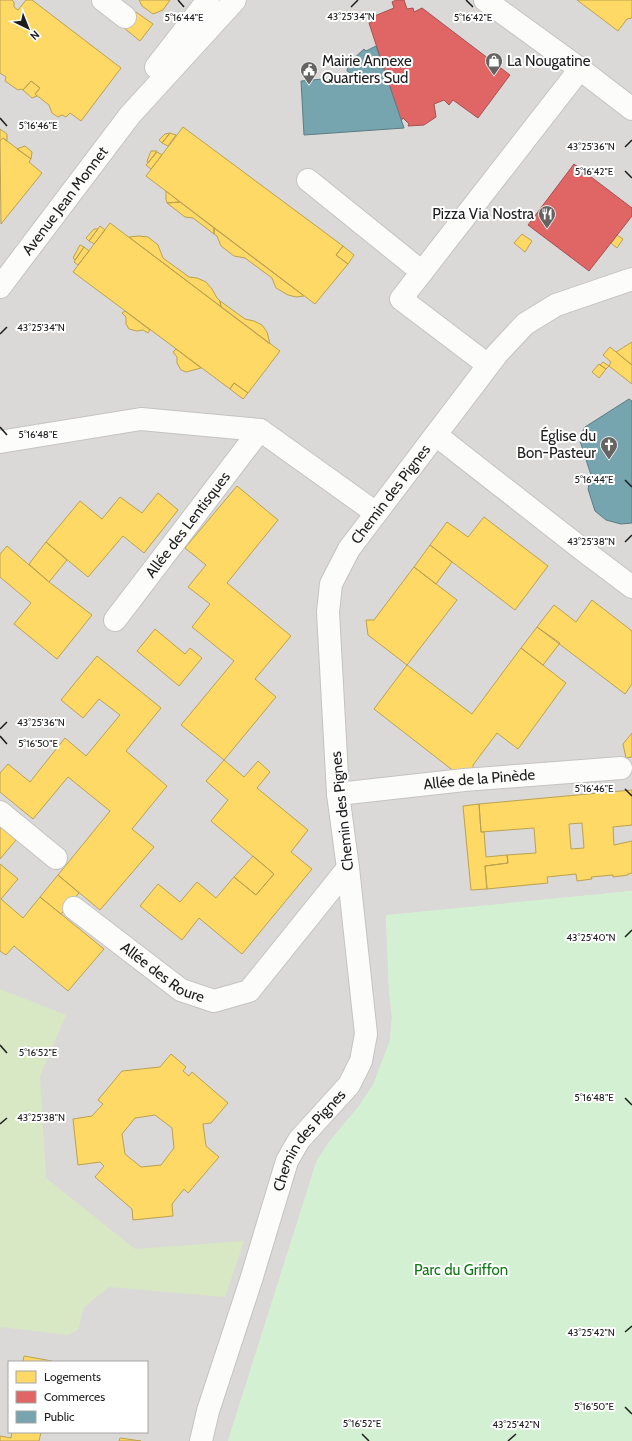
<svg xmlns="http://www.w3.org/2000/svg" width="632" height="1441" font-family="Cabin,sans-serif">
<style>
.residential{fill:#dad9d7;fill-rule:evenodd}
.grass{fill:#d9e8c4}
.park{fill:#d3f1d2}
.homes{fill:#ffd966;stroke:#bba150;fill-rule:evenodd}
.shops{fill:#e06666;stroke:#a65050}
.public{fill:#76a5af;stroke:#5b7c83}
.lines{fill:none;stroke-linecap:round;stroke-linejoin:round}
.minor-casing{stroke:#c4c3c2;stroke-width:24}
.minor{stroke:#fcfcfb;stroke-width:22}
.ticks{fill:none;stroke:#1d1d1d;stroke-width:1.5}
.labels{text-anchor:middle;stroke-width:4;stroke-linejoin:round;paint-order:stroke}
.poi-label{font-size:15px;fill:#1d1d1d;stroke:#fff;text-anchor:start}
.street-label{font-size:15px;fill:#1d1d1d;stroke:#fff}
.park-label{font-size:15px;fill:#0d7a11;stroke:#fff}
.ticks-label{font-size:10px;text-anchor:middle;fill:#1d1d1d;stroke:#fff;stroke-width:4;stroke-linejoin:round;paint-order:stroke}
</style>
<rect width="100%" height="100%" fill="#ebe9e6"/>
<!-- residential -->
<path class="residential" d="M0 0H632V891L386 916 389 990 392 1017 390 1040 384 1064 373 1085 359 1106 330 1141 317 1160 228 1441H0ZM9 1362H147V1432H9Z"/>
<!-- grass -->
<path class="grass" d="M0 989 66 1015 40 1076 46 1178 135 1249 244 1241 225 1297 109 1287 84 1307 78 1330 68 1335 1 1327 0 1331Z"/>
<!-- park -->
<path class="park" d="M632 891V1441H228L317 1160 330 1141 359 1106 373 1085 390 1040 392 1017 389 990 386 915Z"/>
<!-- homes -->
<path class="homes" d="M0 0H12L14 2V7L18 10 26 0H32L121 68 81 121 70 113 66 117 62 115 58 117 52 113 49 105 35 94 40 88 31 81 23 90 21 89 18 90 5 81 6 77 0 73Z
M139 0H170L163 10 153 14 142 6Z
M577 0H632V18L627 19 618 31Z
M136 12 153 24 140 41 124 28Z
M31 81 40 88 35 94 37 96 32 98 23 90Z
M183 127 343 246 336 255 348 264 315 304 146 176Z
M0 129 7 134V141L3 138 0 141Z
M170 133 176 135 168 146 162 143Z
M170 133 162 143 159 140 165 134Z
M3 138 31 159 29 162 42 173 1 224 0 141Z
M25 146 32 152 31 159 17 149Z
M151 151H157L148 163 147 161Z
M157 152 162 155 151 169 146 165Z
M166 191 180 202 167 203 166 199Z
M180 202 214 228V234L193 218 185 217 167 203Z
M110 223 280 351 248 393 234 383 230 389 73 272Z
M100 226 105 230 94 244 89 241Z
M214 228 304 296 296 297 288 295 276 288 272 278 245 258 234 256 221 246 217 236 214 234Z
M94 229H98L89 241 86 238Z
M522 234 532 241 525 252 514 243Z
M617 235 623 239 617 248 611 243Z
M139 236 148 237 158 245 163 258 189 277 197 278 206 282 212 289 217 298 220 301 221 307 129 237Z
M80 245 84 247 75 260 73 258Z
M343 246 354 255 348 264 336 255Z
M84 247 89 251 78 265 74 262Z
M220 301 245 319 254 321 262 325 267 332 270 344 221 307Z
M125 311 150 330 148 333 143 330 137 331 129 329 126 324V317L122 313Z
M632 342V365L616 352Z
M610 347 632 365V384L609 366 611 362 603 355Z
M176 349 201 368 186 372 181 370 177 363V357L173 352Z
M603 362 609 366 606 369 600 365Z
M599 364 606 369 599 378 592 372Z
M234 383 248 393 243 399 230 389Z
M237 486 278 520 227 583 291 636 255 679 276 697 224 760 181 725 234 661 192 627 210 604 188 587 206 565 185 548Z
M158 493 178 510 144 553 123 536 88 577 46 542 80 501 102 519 120 497 142 513Z
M484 517 548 566 515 610 430 545 447 522 468 537Z
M46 542 67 560 49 582 29 564Z
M430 545 452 562 436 584 414 567Z
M7 546 49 582 92 615 57 659 14 624 31 603 0 577V554Z
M414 567 457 600 407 665 368 635 366 620H374Z
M592 600 632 631V684L625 694 537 627 554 605 576 622Z
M537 627 560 643 543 665 521 648Z
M155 629 185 654 190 648 202 658 179 686 137 651Z
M521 648 566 683 518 749 497 733 473 765V771L455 772 374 709 407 665 472 714Z
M97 656 161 708 126 751 167 786 132 829 154 847 100 910 58 875 110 811 68 777 33 819 0 792V773L8 764 30 782 65 738 86 756 120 715 99 699 83 718 61 700Z
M632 733V757L626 758 623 744Z
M224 760 244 777 258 761 270 772 257 788 308 830 291 852 312 869 242 954 199 918 182 940 140 906 158 884 180 902 197 882 216 898 234 877 256 895 274 874 211 821 228 800 206 781Z
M632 790V825L613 827 614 845 632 841V873L628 874V875L613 877V875L591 877 592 879 577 881 576 874 547 877 548 883 487 889 485 866 508 863 507 855 536 853 534 828 481 832 479 804ZM582 823 584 848 571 849 569 824Z
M479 804 481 832H484L486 857 507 855 508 863 485 866 487 889 471 890 463 806Z
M0 827 16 840 0 859Z
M253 856 274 874 256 895 234 877Z
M0 864 18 879 1 899 23 918 40 897 104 949 68 991 14 946 6 955 0 951Z
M58 875 79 893 61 914 40 897Z
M171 1054 186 1067 183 1071 189 1076 192 1072 228 1103 211 1123 203 1124 206 1146 219 1157 188 1193 184 1189 172 1204 173 1216 133 1220 132 1209 95 1177 104 1166 100 1162 78 1165 73 1119 92 1116 103 1104 98 1100 122 1071 160 1067ZM155 1115 172 1128 174 1148 161 1165 141 1167 125 1154 122 1134 135 1118Z
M24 1356 52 1361 51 1362H23Z
M12 1432H41L39 1441H0V1436L11 1438Z
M120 1438 141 1441H119Z"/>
<!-- shops -->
<path class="shops" d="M396 0H404L407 9 413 8 414 12 422 8 510 75 478 118 453 100 449 105 444 100 434 104 436 117 424 125 408 126 409 124 403 118 401 121 369 23 374 21 372 17 394 8 392 2Z
M574 164 632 208V216L589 271 528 225Z"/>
<!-- public -->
<path class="public" d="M376 46 404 128 304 135 301 81 356 76 347 71 349 63 364 49 366 51Z
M629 399 632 401V523L621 524 606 520 595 511 588 489 591 475 580 441 581 434 585 427Z"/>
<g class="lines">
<!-- minor casing -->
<g class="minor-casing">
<g id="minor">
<path d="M103 0 125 17"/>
<path d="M485 0 580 69 632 109"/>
<path d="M156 67 208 0"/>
<path d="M308 180 422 272 580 69"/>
<path d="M422 272 401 299 488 365"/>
<path id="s1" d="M0 287 130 115 235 0"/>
<path d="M436 435 583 550 632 587"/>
<path d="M0 442 141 419 260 430 376 513"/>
<path id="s2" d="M115 620 260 430"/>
<path id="s3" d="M338 794 464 780 621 768"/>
<path d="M0 812 56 858"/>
<path id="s4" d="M74 908 181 990 214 1001 249 991 348 868"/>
<path id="s5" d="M201 1441 208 1411 251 1280 287 1161 299 1140 349 1085 361 1061 366 1034 348 868 338 794 328 612 331 584 349 549 497 354 525 324 556 305 632 279"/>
</g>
</g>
<!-- minor -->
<use href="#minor" class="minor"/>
</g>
<!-- ticks -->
<path class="ticks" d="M178 0 184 7M466 0 473 7M351 7 358 0M0 118 7 126M625 147 632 140M625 171 632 178M0 334 7 327M0 427 7 435M625 480 632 487M625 542 632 535M0 729 7 722M0 736 7 744M625 789 632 796M625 937 632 930M0 1045 7 1053M625 1098 632 1105M0 1124 7 1118M625 1332 632 1326M625 1407 632 1414M362 1434 369 1441M508 1441 516 1434"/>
<!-- icons -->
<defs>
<g id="shop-pin" transform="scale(0.9)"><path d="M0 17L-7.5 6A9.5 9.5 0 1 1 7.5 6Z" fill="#656463" stroke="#fff"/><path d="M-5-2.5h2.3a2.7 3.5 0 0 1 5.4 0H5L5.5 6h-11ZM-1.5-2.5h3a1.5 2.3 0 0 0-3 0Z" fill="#fff"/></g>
<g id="civic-pin" transform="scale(0.9)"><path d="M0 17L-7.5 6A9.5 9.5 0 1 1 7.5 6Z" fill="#656463" stroke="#fff"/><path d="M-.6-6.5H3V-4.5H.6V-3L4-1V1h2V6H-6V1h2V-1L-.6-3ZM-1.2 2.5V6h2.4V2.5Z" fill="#fff"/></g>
<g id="restaurant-pin" transform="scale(0.9)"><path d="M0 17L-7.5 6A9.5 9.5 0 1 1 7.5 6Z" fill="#656463" stroke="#fff"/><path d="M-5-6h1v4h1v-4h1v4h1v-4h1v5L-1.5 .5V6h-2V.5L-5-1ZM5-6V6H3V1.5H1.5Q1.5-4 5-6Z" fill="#fff"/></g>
<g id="church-pin" transform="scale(0.9)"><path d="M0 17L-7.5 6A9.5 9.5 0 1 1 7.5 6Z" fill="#656463" stroke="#fff"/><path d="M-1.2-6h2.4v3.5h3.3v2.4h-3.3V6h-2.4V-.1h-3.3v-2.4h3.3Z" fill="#fff"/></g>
</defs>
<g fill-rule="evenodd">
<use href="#shop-pin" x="494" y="61"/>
<use href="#civic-pin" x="309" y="70"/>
<use href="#restaurant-pin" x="547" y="214"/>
<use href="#church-pin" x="609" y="445"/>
</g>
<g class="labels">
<!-- poi labels -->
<g class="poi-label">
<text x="322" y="66">Mairie Annexe<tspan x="322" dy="17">Quartiers Sud</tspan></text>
<text x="507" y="66">La Nougatine</text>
<text x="534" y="219" text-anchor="end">Pizza Via Nostra</text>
<text x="596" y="441" text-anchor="end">Église du<tspan x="596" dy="17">Bon-Pasteur</tspan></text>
</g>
<!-- street labels -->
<g class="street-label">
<text dy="5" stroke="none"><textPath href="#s1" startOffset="108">Avenue Jean Monnet</textPath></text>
<text dy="5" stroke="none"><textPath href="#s5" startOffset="1006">Chemin des Pignes</textPath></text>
<text dy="5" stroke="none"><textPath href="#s2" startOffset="120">Allée des Lentisques</textPath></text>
<text dy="5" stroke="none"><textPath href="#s3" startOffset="142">Allée de la Pinède</textPath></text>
<text transform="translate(342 811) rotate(-96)" y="5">Chemin des Pignes</text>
<text dy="5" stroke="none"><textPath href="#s4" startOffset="110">Allée des Roure</textPath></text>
<text dy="5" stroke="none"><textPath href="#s5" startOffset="322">Chemin des Pignes</textPath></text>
</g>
<!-- park labels -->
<g class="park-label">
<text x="461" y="1275">Parc du Griffon</text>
</g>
</g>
<g class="ticks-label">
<text x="351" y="20">43°25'34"N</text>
<text x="184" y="21">5°16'44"E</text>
<text x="473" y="21">5°16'42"E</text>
<text x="38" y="129">5°16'46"E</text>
<text x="591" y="150">43°25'36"N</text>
<text x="594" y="175">5°16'42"E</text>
<text x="41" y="331">43°25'34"N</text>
<text x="38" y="438">5°16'48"E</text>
<text x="594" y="483">5°16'44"E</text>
<text x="591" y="545">43°25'38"N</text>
<text x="41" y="726">43°25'36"N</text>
<text x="38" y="747">5°16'50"E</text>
<text x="594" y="792">5°16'46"E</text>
<text x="591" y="941">43°25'40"N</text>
<text x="38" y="1056">5°16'52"E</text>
<text x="594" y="1101">5°16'48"E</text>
<text x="41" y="1121">43°25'38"N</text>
<text x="591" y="1336">43°25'42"N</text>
<text x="594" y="1410">5°16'50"E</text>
<text x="362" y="1427">5°16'52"E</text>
<text x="516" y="1428">43°25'42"N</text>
</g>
<!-- legend -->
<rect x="8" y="1361" width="140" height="72" fill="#ffffff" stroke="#a5a5a5"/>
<rect x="16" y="1371" width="20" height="12" fill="#ffd966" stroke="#a5a5a5"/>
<text x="44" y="1381" font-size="12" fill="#1d1d1d">Logements</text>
<rect x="16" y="1391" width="20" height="12" fill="#e06666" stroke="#a5a5a5"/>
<text x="44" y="1401" font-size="12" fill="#1d1d1d">Commerces</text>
<rect x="16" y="1411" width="20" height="12" fill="#76a5af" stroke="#a5a5a5"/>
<text x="44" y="1421" font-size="12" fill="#1d1d1d">Public</text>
<!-- north arrow -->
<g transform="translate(28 28) rotate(137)" stroke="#ffffff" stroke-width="3" paint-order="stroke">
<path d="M0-3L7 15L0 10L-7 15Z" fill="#1d1d1d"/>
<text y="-6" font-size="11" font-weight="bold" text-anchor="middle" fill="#1d1d1d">N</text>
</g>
</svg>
